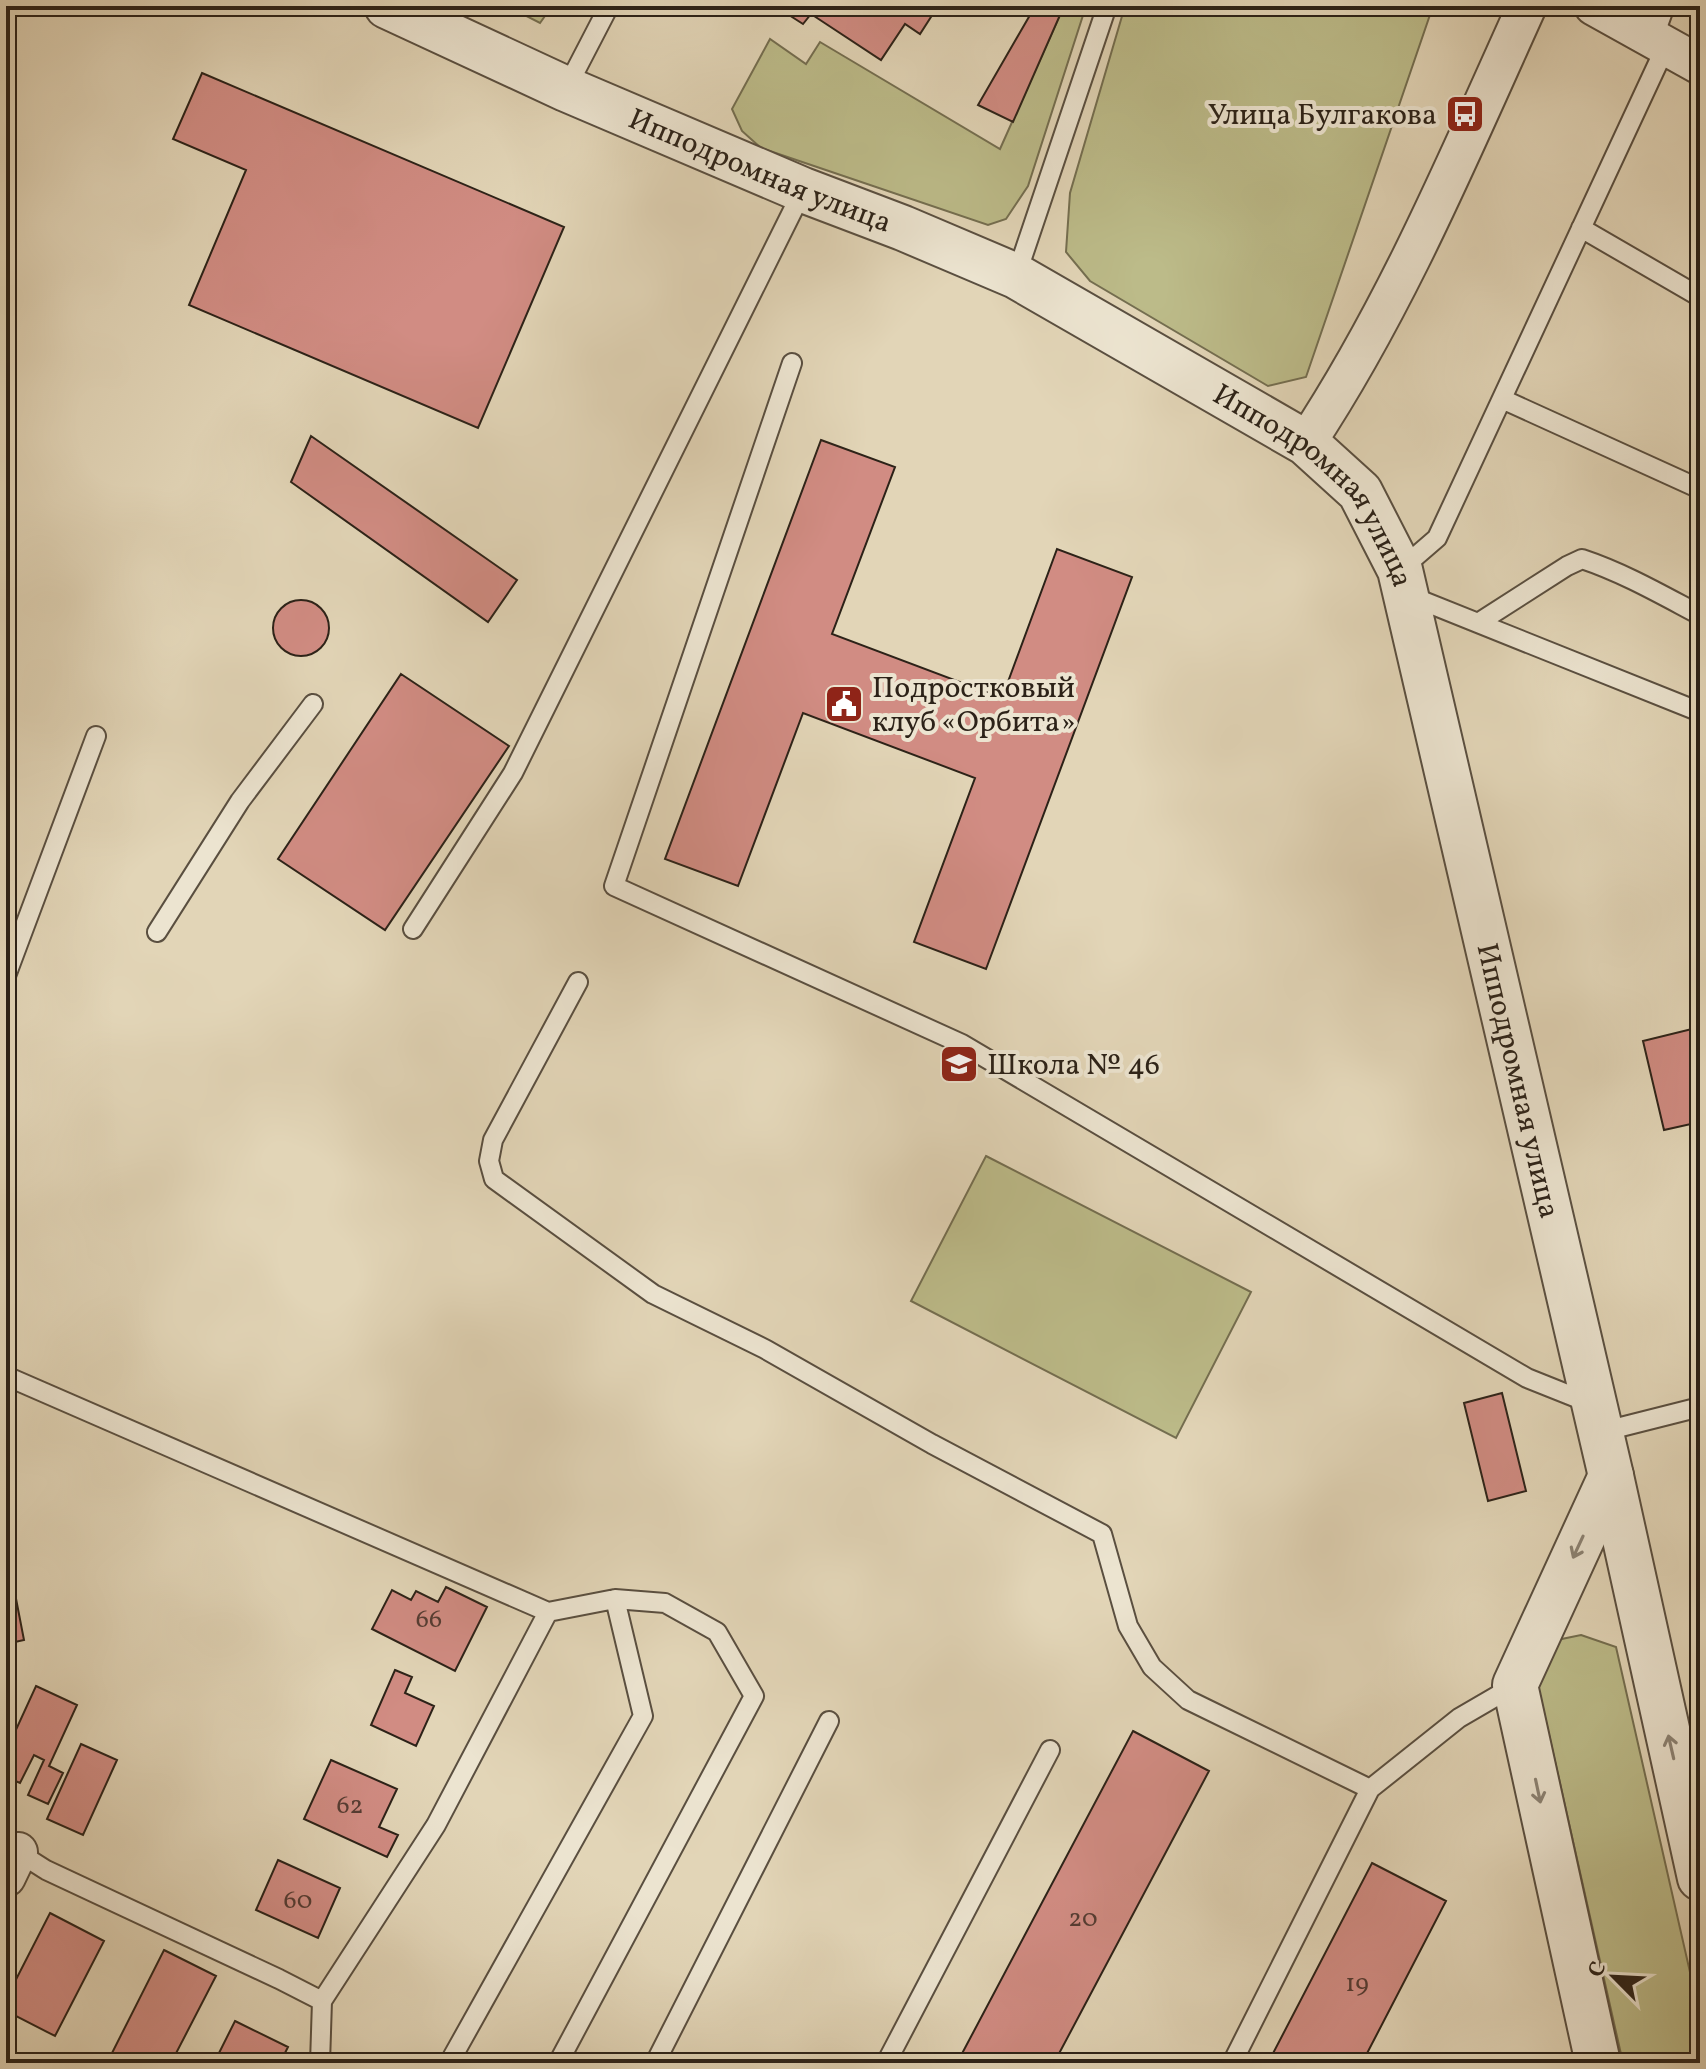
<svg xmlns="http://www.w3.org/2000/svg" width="1706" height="2069" font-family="Vollkorn,serif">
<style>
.green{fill:#bcbb89;stroke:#746e50;stroke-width:2}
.building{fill:#d18c83;stroke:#2c2218;stroke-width:2}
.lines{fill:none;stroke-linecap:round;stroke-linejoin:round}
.service-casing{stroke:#5a4f40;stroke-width:22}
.minor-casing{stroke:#5a4f40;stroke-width:42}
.tertiary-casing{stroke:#5a4f40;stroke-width:48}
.service{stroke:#ece4d0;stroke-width:18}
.minor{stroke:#ece4d0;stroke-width:38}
.tertiary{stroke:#ece4d0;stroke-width:44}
.oneway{stroke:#8c8374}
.labels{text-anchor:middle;stroke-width:8;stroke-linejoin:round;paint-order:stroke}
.number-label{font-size:26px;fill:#553c33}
.poi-label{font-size:30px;fill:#2c2218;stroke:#ece4d0;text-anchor:start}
.street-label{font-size:30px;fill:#2c2218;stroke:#ece4d0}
</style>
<rect width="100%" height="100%" fill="#e2d5b7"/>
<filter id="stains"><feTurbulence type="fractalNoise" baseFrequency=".0025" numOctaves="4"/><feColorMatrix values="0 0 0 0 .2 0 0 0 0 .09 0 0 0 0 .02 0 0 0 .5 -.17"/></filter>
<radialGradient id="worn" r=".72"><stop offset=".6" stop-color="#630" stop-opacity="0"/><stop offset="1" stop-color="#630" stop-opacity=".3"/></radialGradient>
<!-- green -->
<path class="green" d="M507 6H552L540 23Z
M1064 6H1086L1028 186 1006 219 988 225 761 148 742 131 732 109 770 39 806 64 820 42 1000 149Z
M1125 6H1433L1306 377 1268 386 1090 281 1066 252 1070 193Z
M986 1156 1251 1292 1176 1438 911 1301Z
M1581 1635 1616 1647 1700 2016V2063H1623L1536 1677 1557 1640Z"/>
<!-- building -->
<path class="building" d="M40 6H74L73 13 39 10Z
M775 6H938L920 34 905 24 881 60 811 14 803 24Z
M1028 6H1064L1013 122 978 105 1030 15Z
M202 73 564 227 478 428 189 305 246 170 173 139Z
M311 436 517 580 488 622 291 482Z
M821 440 895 467 832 634 1002 698 1057 549 1132 577 986 969 914 942 975 778 803 713 738 886 665 859Z
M273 628a28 28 0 1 1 56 0a28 28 0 1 1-56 0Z
M401 674 509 746 385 930 278 859Z
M1700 1027V1122L1664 1130 1643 1041Z
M1502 1393 1526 1491 1488 1501 1464 1403Z
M12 1578 24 1640 6 1644V1579Z
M446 1587 487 1607 455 1671 372 1629 392 1590 411 1600 416 1591 438 1602Z
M395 1670 412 1677 405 1693 434 1706 416 1746 371 1725Z
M36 1686 77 1705 49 1766 63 1773 48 1804 28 1795 44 1760 34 1755 20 1783 6 1777V1744L9 1745Z
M1133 1731 1209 1771 1054 2063H957Z
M81 1744 117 1760 83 1835 47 1819Z
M331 1760 397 1789 379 1827 398 1835 387 1857 304 1819Z
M278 1860 340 1888 318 1938 256 1910Z
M1372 1863 1446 1901 1362 2063H1268Z
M50 1913 104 1941 55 2036 6 2011V1999Z
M164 1950 216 1976 171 2063H127L111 2055Z
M235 2021 288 2047 280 2063H214Z"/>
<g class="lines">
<!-- service casing -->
<g class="service-casing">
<path id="service" d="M1653 39 1665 6
M566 89 609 6
M1581 228 1700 297
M1016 276 1107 6
M792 363 614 886 962 1044 1527 1378 1592 1404
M1502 399 1700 489
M1400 570 1437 538 1666 46
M1408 595 1700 712
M1478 623 1567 566 1582 559C1624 573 1662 595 1700 615
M413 929 513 773 803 190
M157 932 240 801 313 704
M6 976 96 736
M578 982 493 1140 489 1161 494 1179 653 1294 765 1349 932 1444 1102 1534 1128 1626 1152 1667 1188 1700 1370 1789 1459 1718 1514 1686
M6 1376 548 1612 615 1599 643 1716 449 2063
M1601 1432 1700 1407
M13 1849 46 1870 279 1979 322 2001
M320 2063 322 2001 436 1825 548 1612
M558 2063 754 1696 717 1632 665 1603 615 1599
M655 2063 829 1721
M886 2063 1050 1750
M1232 2063 1370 1789"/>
</g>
<!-- minor casing -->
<g class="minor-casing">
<path id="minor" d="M1594 6 1700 65
M1306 443C1396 307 1460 154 1527 6
M6 1877 18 1852"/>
</g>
<!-- tertiary casing -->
<g class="tertiary-casing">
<g id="tertiary">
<path id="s1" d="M387 6 566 89 803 190 903 228 1016 276 1306 443 1360 492 1400 570 1611 1476 1700 1878"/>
<path d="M1598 2063 1515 1685 1611 1476"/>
</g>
</g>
<!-- service -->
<use href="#service" class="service"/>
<!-- minor -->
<use href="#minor" class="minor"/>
<!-- tertiary -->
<use href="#tertiary" class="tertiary"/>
</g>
<!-- one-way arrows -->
<defs><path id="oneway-shaft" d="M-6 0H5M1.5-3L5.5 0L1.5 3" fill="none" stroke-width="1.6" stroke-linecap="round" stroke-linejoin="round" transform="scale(2)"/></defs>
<g class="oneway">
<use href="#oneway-shaft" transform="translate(1578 1547) rotate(115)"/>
<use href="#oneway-shaft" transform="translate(1671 1747) rotate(-103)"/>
<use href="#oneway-shaft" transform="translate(1538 1791) rotate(78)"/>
</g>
<!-- icons -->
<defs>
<g id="bus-square" transform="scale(2)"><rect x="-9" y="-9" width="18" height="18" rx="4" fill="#8f2418" stroke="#ece4d0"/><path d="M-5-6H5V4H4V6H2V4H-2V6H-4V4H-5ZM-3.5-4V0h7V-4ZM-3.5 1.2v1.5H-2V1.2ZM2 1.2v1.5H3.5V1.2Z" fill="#fff"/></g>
<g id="civic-square" transform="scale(2)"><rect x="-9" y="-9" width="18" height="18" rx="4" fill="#8f2418" stroke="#ece4d0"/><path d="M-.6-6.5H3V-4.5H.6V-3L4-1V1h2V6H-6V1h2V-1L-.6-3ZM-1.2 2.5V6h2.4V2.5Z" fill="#fff"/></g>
<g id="school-square" transform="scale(2)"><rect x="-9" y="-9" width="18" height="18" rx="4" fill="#8f2418" stroke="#ece4d0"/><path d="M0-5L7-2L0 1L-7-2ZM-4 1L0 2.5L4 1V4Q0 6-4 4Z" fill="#fff"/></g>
</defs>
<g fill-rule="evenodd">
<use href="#bus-square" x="1465" y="114"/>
<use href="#civic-square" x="844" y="704"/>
<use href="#school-square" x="959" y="1064"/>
</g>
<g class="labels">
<!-- number labels -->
<g class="number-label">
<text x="429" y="1627">66</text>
<text x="350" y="1813">62</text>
<text x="298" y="1908">60</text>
<text x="1083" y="1926">20</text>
<text x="1357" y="1991">19</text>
</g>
<!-- poi labels -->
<g class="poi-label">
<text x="1437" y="124" text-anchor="end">Улица Булгакова</text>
<text x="872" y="697">Подростковый<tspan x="872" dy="34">клуб «Орбита»</tspan></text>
<text x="987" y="1074">Школа № 46</text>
</g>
<!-- street labels -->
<g class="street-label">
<text dy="10" stroke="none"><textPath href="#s1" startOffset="408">Ипподромная улица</textPath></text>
<text dy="10" stroke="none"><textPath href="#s1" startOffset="1056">Ипподромная улица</textPath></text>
<text dy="10" stroke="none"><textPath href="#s1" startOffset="1704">Ипподромная улица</textPath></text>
</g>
</g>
<!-- margin -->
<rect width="1706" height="2069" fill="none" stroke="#e2d5b7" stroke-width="32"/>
<rect x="8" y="8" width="1690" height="2053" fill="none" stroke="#2c2218" stroke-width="4"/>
<rect x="16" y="16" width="1674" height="2037" fill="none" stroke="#2c2218" stroke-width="2"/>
<!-- north arrow -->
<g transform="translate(1614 1977) rotate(294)" stroke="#ece4d0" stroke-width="6" paint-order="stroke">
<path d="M0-6L14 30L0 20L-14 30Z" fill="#2c2218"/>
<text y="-12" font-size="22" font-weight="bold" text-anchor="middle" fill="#2c2218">С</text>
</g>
<rect width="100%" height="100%" filter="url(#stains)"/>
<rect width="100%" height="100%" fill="url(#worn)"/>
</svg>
